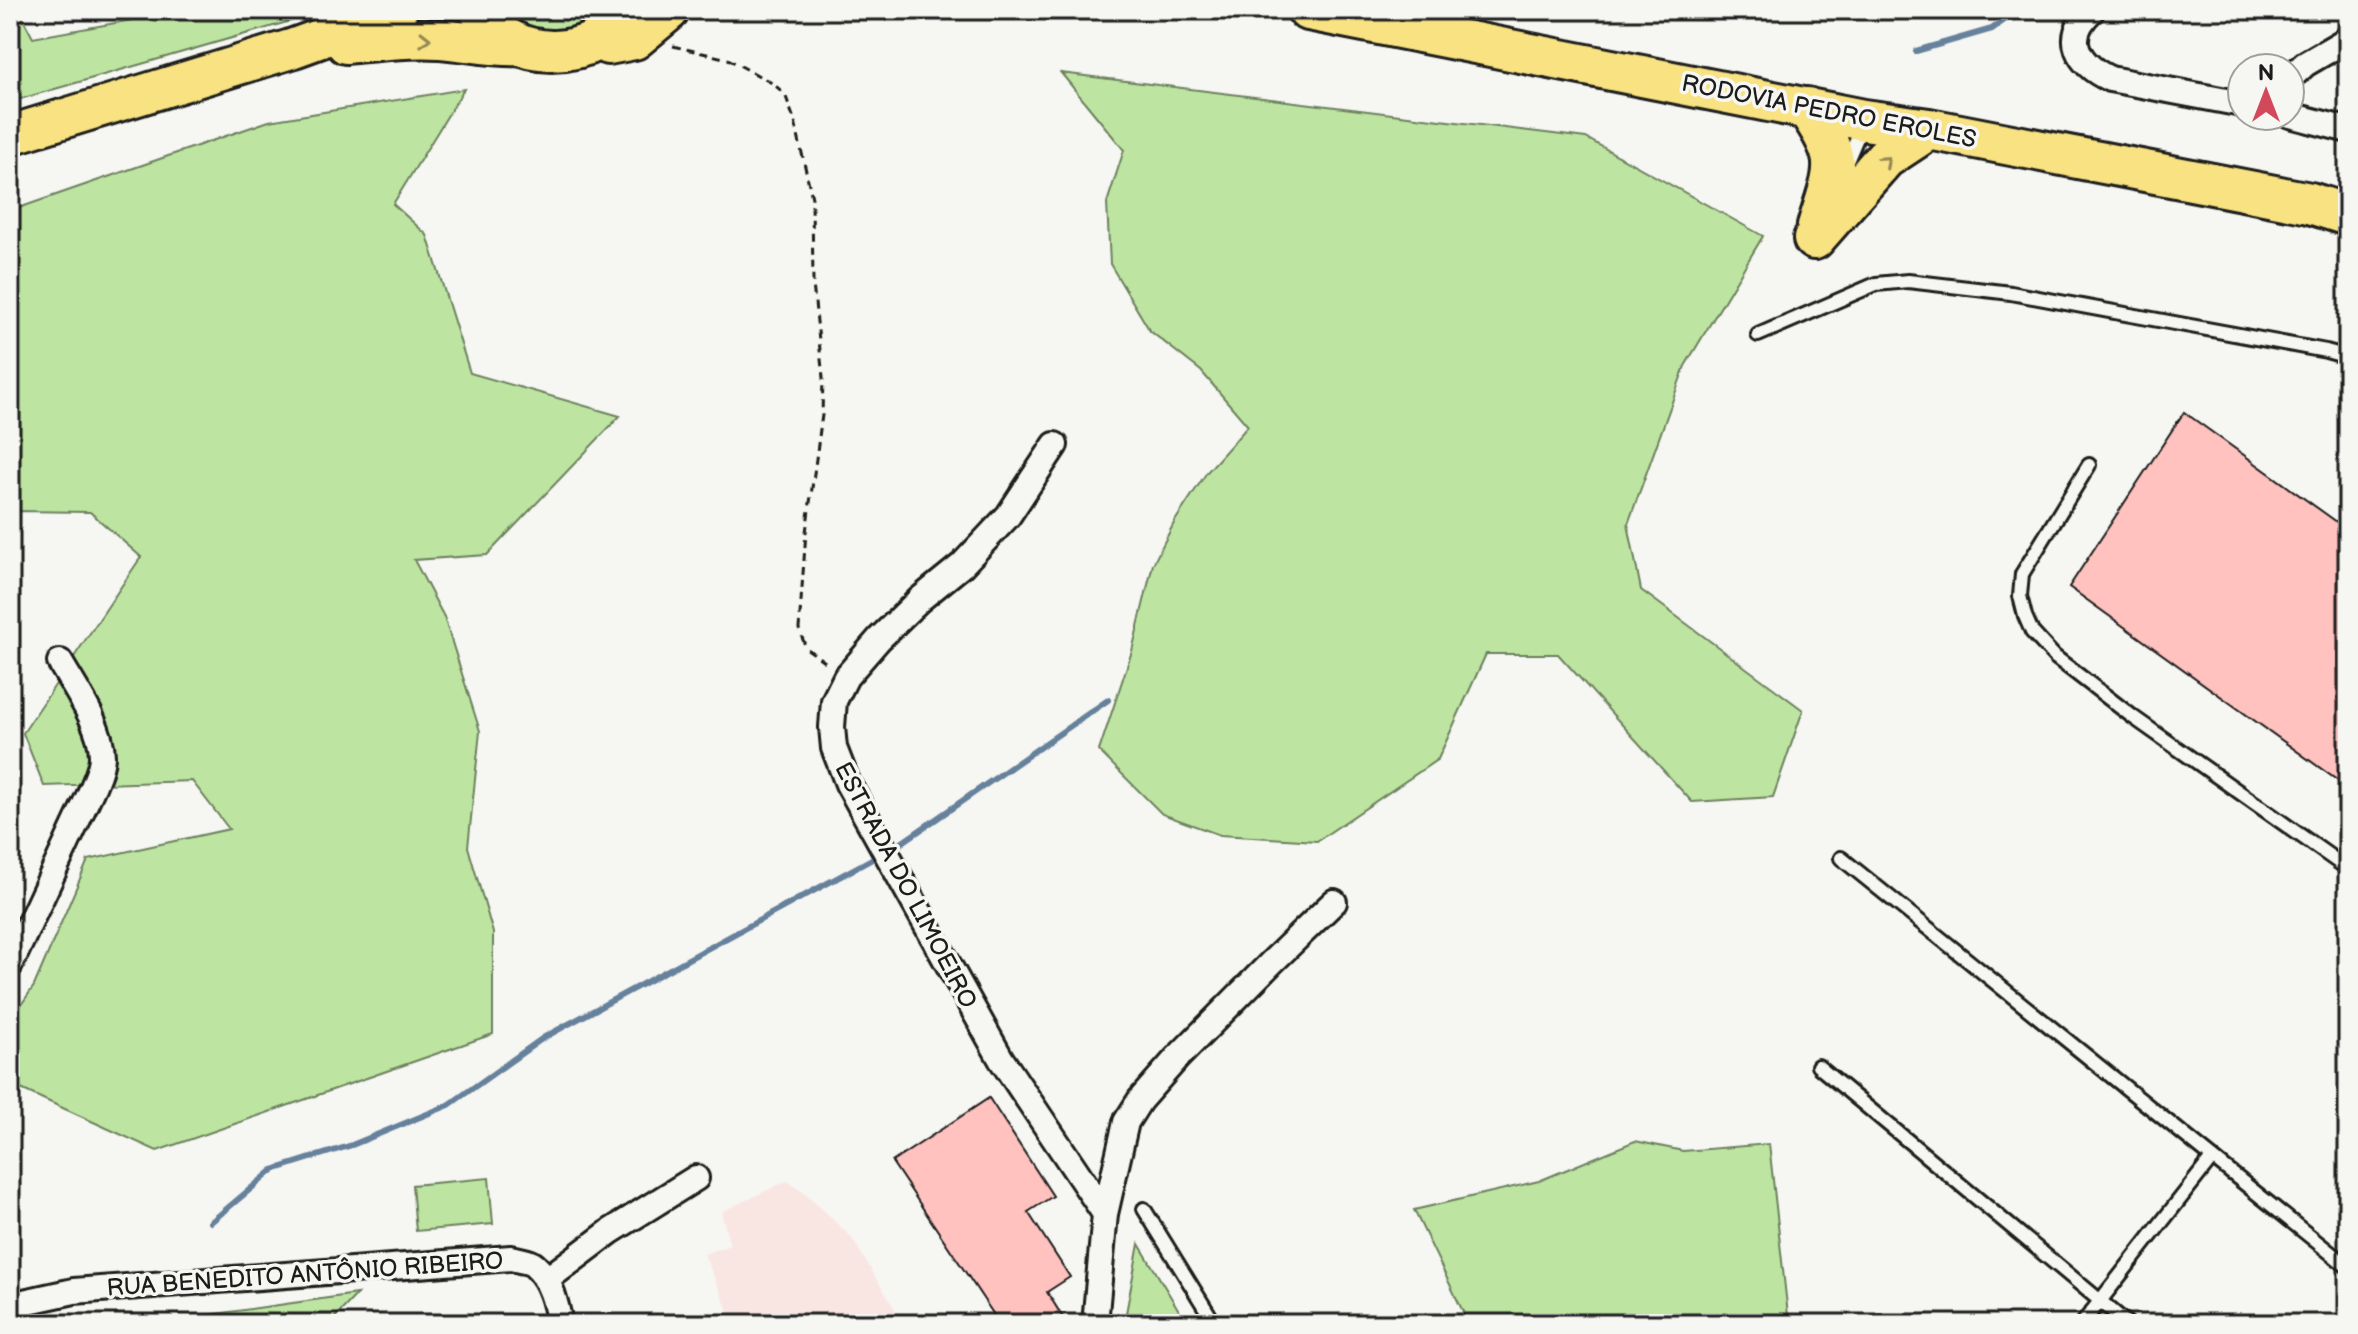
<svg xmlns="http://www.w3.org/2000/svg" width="2358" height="1334" font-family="'Balsamiq Sans',sans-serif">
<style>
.built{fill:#f9e6e2}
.green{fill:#bde5a1;stroke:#6c805e;stroke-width:2}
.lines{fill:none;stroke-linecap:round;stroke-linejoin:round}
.stream{stroke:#66819c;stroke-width:6}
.building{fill:#ffc2be;stroke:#1c1c1c;stroke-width:2}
.service-casing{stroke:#1c1c1c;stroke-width:18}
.minor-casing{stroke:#1c1c1c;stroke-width:30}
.primary-casing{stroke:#1c1c1c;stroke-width:44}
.trunk-casing{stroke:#1c1c1c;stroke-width:46}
.path{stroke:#1c1c1c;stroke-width:3;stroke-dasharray:8 6;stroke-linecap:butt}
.service{stroke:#f6f6f2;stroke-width:12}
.minor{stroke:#f6f6f2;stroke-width:24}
.primary{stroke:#f8e281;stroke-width:38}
.trunk{stroke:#f8e281;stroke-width:40}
.oneway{stroke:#958954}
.labels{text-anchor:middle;stroke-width:7;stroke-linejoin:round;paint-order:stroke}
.street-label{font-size:24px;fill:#1c1c1c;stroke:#f6f6f2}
</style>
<rect width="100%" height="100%" fill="#f6f6f2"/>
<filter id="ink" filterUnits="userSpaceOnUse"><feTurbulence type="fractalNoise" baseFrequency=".0125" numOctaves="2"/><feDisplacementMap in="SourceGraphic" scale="16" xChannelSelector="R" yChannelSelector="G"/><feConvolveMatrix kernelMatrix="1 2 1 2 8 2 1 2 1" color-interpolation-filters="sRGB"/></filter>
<g filter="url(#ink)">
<!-- built -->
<path class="built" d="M787 1181 806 1194 851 1237 904 1324H772L770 1321 733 1322 704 1254 730 1245 721 1212Z"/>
<!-- green -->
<path class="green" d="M187 10H320L308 16 10 102V15L23 19 33 38Z
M500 10H612L572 35 525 30Z
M1061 73 1586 138 1763 236 1685 366 1628 524 1641 590 1803 710 1773 797 1692 802 1558 654H1486L1438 759 1317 841 1220 835 1162 814 1099 751 1132 651 1153 564 1175 521 1207 472 1248 426 1201 371 1150 331 1110 264 1107 203 1124 150Z
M464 89 393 204 427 235 470 373 620 416 487 555 414 560 444 617 480 731 468 847 493 933V1034L157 1151 10 1084V1021L34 986 88 860 229 829 192 781 44 786 23 733 141 557 90 512 16 511 10 516V211L269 121Z
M1635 1141 1683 1151 1769 1144 1789 1324H1469L1414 1210 1539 1181Z
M489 1178 493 1224 416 1231 412 1185Z
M1139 1244 1187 1324H1124Z
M357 1294 329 1324H145Z"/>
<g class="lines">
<!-- stream -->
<path class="stream" d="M1916 51 1992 29 2018 10
M900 844 1108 700
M211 1222 273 1170 352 1145 449 1105 543 1038 872 859"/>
</g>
<!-- building -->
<path class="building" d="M2184 412 2348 530V788L2069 587Z
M989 1098 1053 1196 1028 1212 1070 1277 1047 1292 1067 1324H1000L892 1162Z"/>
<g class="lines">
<!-- service casing -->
<g class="service-casing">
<path id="service" d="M1845 166 1863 124
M1758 335 1876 284 1908 281 2011 293 2326 351 2348 357
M2089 465 2022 574 2020 596 2025 616 2032 632 2055 657 2133 717 2348 869
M1841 858 2348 1267
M1818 1066 2128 1324
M1144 1209 1215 1324
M2082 1324 2212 1158"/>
</g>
<!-- minor casing -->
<g class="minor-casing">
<path id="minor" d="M2092 10C2061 38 2079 65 2110 79L2242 104
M2290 78 2305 64 2348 39
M2290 115 2348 130
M1055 445 1008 516 962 565 919 600 879 639 846 677 834 701 832 727 834 748 848 784 1001 1059 1105 1214 1095 1324
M10 965 93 787C97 777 102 767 102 756 102 726 74 687 60 662
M1105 1214 1126 1122 1140 1100 1177 1058 1272 962 1334 902
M546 1280 611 1231 696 1178
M10 1305 74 1291 511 1258C518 1260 530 1261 535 1266 551 1280 556 1304 560 1324"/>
</g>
<!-- primary casing -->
<g class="primary-casing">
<path id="primary" d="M346 44C377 41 408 37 440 39 468 41 494 48 522 46
M10 135 291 49 398 10"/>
</g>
<!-- trunk casing -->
<g class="trunk-casing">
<path id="trunk" d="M480 10C511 67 597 62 630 10
M1308 10 1864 120 1929 129 2310 203 2348 215
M608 44 634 39 669 10
M1807 108C1844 162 1836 167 1818 226
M1814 239 1885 158 1929 129"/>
</g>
<!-- path -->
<path class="path" d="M673 46 728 59 772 83 785 94 795 122 812 198 813 284 823 378 822 415 806 532 799 629 806 648 828 664"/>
<!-- service -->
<use href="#service" class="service"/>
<!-- minor -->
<use href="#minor" class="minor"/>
<!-- primary -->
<use href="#primary" class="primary"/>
<!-- trunk -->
<use href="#trunk" class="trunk"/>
</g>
<!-- one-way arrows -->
<defs><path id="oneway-chevron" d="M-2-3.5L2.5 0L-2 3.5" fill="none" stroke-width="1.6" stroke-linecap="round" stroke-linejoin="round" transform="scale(2)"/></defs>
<g class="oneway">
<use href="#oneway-chevron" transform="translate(425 39) rotate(1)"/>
<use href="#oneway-chevron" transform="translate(1885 161) rotate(-42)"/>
</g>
</g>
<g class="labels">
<!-- street labels -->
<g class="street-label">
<text transform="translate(1829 111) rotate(11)" y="8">RODOVIA PEDRO EROLES</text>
<text transform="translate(906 885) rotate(62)" y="8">ESTRADA DO LIMOEIRO</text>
<text transform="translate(305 1274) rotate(-4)" y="8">RUA BENEDITO ANTÔNIO RIBEIRO</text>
</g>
</g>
<!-- margin -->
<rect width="2358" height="1334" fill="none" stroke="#f6f6f2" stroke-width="40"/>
<rect x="20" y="20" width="2318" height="1294" fill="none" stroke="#1c1c1c" stroke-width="3" filter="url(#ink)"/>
<!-- north arrow -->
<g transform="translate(2266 92)"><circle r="38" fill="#f6f6f2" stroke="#9f9f9c" stroke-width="2"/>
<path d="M0-6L14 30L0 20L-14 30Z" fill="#d1495b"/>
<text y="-12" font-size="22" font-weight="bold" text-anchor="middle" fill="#1c1c1c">N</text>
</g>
</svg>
